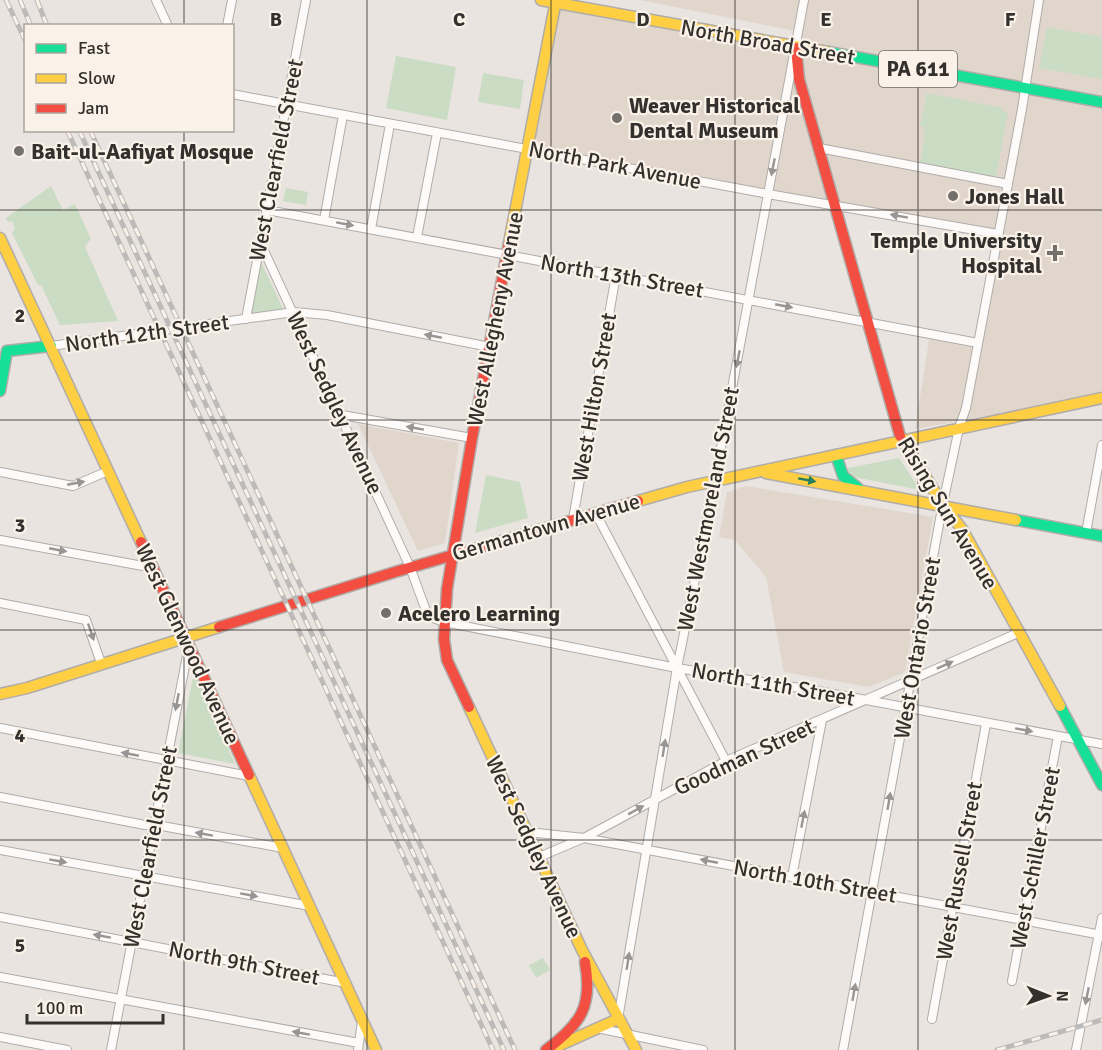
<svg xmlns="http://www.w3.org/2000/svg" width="1102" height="1050" font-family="Signika,sans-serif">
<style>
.built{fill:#e1d6cc}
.green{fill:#cadcc4}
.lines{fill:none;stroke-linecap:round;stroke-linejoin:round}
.street-casing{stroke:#b0aca9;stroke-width:10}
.fast-casing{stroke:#b0aca9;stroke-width:13}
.slow-casing{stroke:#b0aca9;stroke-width:13}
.jam-casing{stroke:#b0aca9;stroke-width:13}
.street{stroke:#fcfbfa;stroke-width:8}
.fast{stroke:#16e098;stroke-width:10}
.slow{stroke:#ffcf43;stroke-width:10}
.jam{stroke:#f24e42;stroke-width:10}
.rail-casing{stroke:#bdbbba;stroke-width:5}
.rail{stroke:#faf1e8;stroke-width:3;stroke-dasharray:9;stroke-linecap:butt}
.oneway{fill:#989694}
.oneway2{fill:#267f5d}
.grid{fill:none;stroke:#33302d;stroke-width:1.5;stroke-opacity:0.55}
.poi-dot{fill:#736f6b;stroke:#faf1e8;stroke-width:2}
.labels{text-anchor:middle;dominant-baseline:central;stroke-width:4.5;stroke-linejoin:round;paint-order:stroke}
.shield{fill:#faf1e8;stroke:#6f6a65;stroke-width:1.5}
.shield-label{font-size:21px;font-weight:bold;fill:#33302d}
.street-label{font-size:22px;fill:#33302d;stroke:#faf1e8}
.poi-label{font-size:22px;font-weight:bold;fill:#33302d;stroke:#faf1e8;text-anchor:start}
.grid-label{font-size:20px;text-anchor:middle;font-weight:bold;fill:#33302d;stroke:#faf1e8;stroke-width:4.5;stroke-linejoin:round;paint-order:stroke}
</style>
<rect width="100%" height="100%" fill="#e9e4df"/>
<!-- built -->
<path class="built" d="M640,0H800L795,31Z
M804,0H1102V395L915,429L930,334L978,342L998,235L527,149L556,3L795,47Z
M358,424L459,443L445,543L418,551Z
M746,486L933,517L905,672L869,687L784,672L766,577L735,540L719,537L727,492Z"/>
<!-- green -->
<path class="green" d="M1047,27L1102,37V79L1039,68Z
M396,56L456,67L447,120L386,108Z
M483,73L524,80L520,109L478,102Z
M927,93L1002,108V111L1008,112L996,177L920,163L925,134L923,133L924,127L920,126Z
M51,186L63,210L75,204L91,239L85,247L118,321L60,325L41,285H38L12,233L15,229L12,221L8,222L6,218Z
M286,188L308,192L306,205L283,201Z
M261,262L284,311L250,317Z
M899,458L920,490L854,477L848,472V468Z
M486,475L520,482L528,518L475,533Z
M194,672L235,764L178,753Z
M543,958L550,970L536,978L529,965Z"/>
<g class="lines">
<!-- street casing -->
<g class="street-casing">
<path id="street" d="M156,0L168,26
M227,26L232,0
M232,94L768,194L998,234
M819,148L1008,184
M267,210L978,343
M324,220L343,115
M371,229L390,124
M417,237L437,133
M260,242L410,567L428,616L444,622L677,668L818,691L1102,744
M246,319L306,0
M51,346L294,312L327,315L490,347
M342,415L472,438
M0,472L73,486L108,471
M595,512L726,761
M573,519L616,275
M1086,533L1102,445
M0,540L154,568
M0,603L86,620L101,663
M0,728L249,776
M0,797L145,825L162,826L283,848
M528,832L584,838L1102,935
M0,850L310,906
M539,857L584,838L726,761L1018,633
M792,877L822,720
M0,917L346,983
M0,977L359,1043
M1012,981L1058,736
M618,1019L677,668L715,480L804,0
M932,1019L986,724
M597,1028L703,1050
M0,1037L67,1050
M111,1050L189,645
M358,1050L362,1021
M843,1050L942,508L959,428L966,408L1022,109L1039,0
M1076,1050L1102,918"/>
</g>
<!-- fast casing -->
<g class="fast-casing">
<path id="fast" d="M828,52L1102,102
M0,391L7,351L51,346
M836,455L843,476L858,488
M1016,520L1102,536
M1060,706L1102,785"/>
</g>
<!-- slow casing -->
<g class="slow-casing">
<path id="slow" d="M541,0L828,52
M0,238L141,542
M509,243L556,0
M900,436L943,505L962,529L1060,706
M766,473L1016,520
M638,501L687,487L1102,398
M0,694L27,688L219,627
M469,707L582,950L636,1050
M249,775L376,1050
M558,1046L618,1019"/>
</g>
<!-- jam casing -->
<g class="jam-casing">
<path id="jam" d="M796,48L799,79L900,436
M141,542L249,775
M219,627L395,572L638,501
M469,707L447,660L444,639L447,589L472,438L509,243
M546,1050C581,1024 593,1006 585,962"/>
</g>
<!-- street -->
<use href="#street" class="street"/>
<!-- fast -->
<use href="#fast" class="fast"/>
<!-- slow -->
<use href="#slow" class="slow"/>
<!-- jam -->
<use href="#jam" class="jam"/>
<!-- rail casing -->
<g class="rail-casing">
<path id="rail" d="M6,0L26,42
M20,0L31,26
M37,0L47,26
M67,130L493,1050
M79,130L504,1050
M90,130L515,1050
M997,1050L1102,1020"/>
</g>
<!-- rail -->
<use href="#rail" class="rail"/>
</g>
<!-- one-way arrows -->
<defs><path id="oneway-solid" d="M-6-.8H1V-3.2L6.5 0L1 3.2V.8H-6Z" transform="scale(1.5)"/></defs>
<g class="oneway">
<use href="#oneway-solid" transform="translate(773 167) rotate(101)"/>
<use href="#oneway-solid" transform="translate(899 216) rotate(-170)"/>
<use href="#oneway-solid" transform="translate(345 224) rotate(10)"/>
<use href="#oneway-solid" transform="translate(784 306) rotate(11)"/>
<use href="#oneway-solid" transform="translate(433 336) rotate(-169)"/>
<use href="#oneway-solid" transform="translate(738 359) rotate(101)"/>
<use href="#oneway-solid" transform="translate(415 428) rotate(-170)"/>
<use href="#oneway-solid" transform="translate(76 483) rotate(-11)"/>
<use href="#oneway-solid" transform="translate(58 550) rotate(11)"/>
<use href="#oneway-solid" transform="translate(91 632) rotate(71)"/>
<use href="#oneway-solid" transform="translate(945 665) rotate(-24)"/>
<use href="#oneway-solid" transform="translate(177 702) rotate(101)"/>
<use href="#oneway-solid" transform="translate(1024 730) rotate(10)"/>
<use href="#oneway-solid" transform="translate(664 748) rotate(-81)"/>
<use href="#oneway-solid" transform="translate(130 754) rotate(-169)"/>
<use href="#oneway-solid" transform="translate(889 801) rotate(-80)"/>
<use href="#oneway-solid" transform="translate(636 810) rotate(-29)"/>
<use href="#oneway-solid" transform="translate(803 819) rotate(-79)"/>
<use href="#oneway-solid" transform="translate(204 834) rotate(-170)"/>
<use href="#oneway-solid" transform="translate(58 861) rotate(10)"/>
<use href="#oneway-solid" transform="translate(709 861) rotate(-169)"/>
<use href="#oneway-solid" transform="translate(249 895) rotate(10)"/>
<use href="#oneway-solid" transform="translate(102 936) rotate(-170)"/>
<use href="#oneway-solid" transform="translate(628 961) rotate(-81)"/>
<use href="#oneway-solid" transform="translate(854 992) rotate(-80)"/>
<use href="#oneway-solid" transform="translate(1087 996) rotate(101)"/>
<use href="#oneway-solid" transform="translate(301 1033) rotate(-170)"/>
</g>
<use class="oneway2" href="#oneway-solid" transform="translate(807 480) rotate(10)"/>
<!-- grid -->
<path class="grid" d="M184,0V26M367,0V1050M551,0V1050M735,0V1050M918,0V1050M184,130V1050M0,210H1102M0,420H1102M0,630H1102M0,840H1102"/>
<!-- markers -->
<g class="poi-dot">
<circle cx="617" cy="118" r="6"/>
<circle cx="19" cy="151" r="6"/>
<circle cx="953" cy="196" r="6"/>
<path d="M1052 244h6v6h6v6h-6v6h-6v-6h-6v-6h6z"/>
<circle cx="386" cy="613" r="6"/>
</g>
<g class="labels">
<!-- shield labels -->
<rect class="shield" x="879" y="51" width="78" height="36" rx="4.5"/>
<g class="shield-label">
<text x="918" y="69">PA 611</text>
</g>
<!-- street labels -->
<g class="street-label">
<text transform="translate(768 42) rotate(10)">North Broad Street</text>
<text transform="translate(276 160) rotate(-79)">West Clearfield Street</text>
<text transform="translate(615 165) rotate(11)">North Park Avenue</text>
<text transform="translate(622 276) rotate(10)">North 13th Street</text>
<text transform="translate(495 319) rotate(-79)">West Allegheny Avenue</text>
<text transform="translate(147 333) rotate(-8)">North 12th Street</text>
<text transform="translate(594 397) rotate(-80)">West Hilton Street</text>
<text transform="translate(335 403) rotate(65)">West Sedgley Avenue</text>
<text transform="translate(708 509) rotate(-79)">West Westmoreland Street</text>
<text transform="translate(948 513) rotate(59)">Rising Sun Avenue</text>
<text transform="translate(546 527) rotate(-16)">Germantown Avenue</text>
<text transform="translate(188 644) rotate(65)">West Glenwood Avenue</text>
<text transform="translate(917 648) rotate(-80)">West Ontario Street</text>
<text transform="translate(773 684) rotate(10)">North 11th Street</text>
<text transform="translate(744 757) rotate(-25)">Goodman Street</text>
<text transform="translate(150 847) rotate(-79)">West Clearfield Street</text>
<text transform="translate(534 847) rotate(65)">West Sedgley Avenue</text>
<text transform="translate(1035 858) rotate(-79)">West Schiller Street</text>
<text transform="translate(959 871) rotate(-80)">West Russell Street</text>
<text transform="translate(815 881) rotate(10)">North 10th Street</text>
<text transform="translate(244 963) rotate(11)">North 9th Street</text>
</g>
<!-- poi labels -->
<g class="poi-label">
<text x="629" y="105">Weaver Historical<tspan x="629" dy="25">Dental Museum</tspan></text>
<text x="31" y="151">Bait-ul-Aafiyat Mosque</text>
<text x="965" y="196">Jones Hall</text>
<text x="1042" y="240" text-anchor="end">Temple University<tspan x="1042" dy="25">Hospital</tspan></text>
<text x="398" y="613">Acelero Learning</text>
</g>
</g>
<g class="grid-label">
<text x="276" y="26">B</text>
<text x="459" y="26">C</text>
<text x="643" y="26">D</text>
<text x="826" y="26">E</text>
<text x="1010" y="26">F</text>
<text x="20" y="322">2</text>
<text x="20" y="532">3</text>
<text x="20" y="742">4</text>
<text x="20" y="952">5</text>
</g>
<!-- legend -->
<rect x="24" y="24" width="210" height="108" fill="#faf1e8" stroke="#aaa49d" stroke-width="1.5"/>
<rect x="36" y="44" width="30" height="9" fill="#16e098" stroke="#aaa49d" stroke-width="1.5"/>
<text x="78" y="54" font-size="18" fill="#33302d">Fast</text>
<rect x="36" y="74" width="30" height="9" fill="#ffcf43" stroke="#aaa49d" stroke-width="1.5"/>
<text x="78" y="84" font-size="18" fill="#33302d">Slow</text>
<rect x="36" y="104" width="30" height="9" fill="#f24e42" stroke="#aaa49d" stroke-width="1.5"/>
<text x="78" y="114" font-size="18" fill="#33302d">Jam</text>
<!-- north arrow -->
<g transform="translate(1048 996) rotate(91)" stroke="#faf1e8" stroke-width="4.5" paint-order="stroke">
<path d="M0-4.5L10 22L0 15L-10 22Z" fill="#33302d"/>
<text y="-9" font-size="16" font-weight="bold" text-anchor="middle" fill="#33302d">N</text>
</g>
<!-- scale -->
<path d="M27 1014v9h136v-9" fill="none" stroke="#33302d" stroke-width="3"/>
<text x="36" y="1014" font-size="18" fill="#33302d" stroke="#faf1e8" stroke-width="4.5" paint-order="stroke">100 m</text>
</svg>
